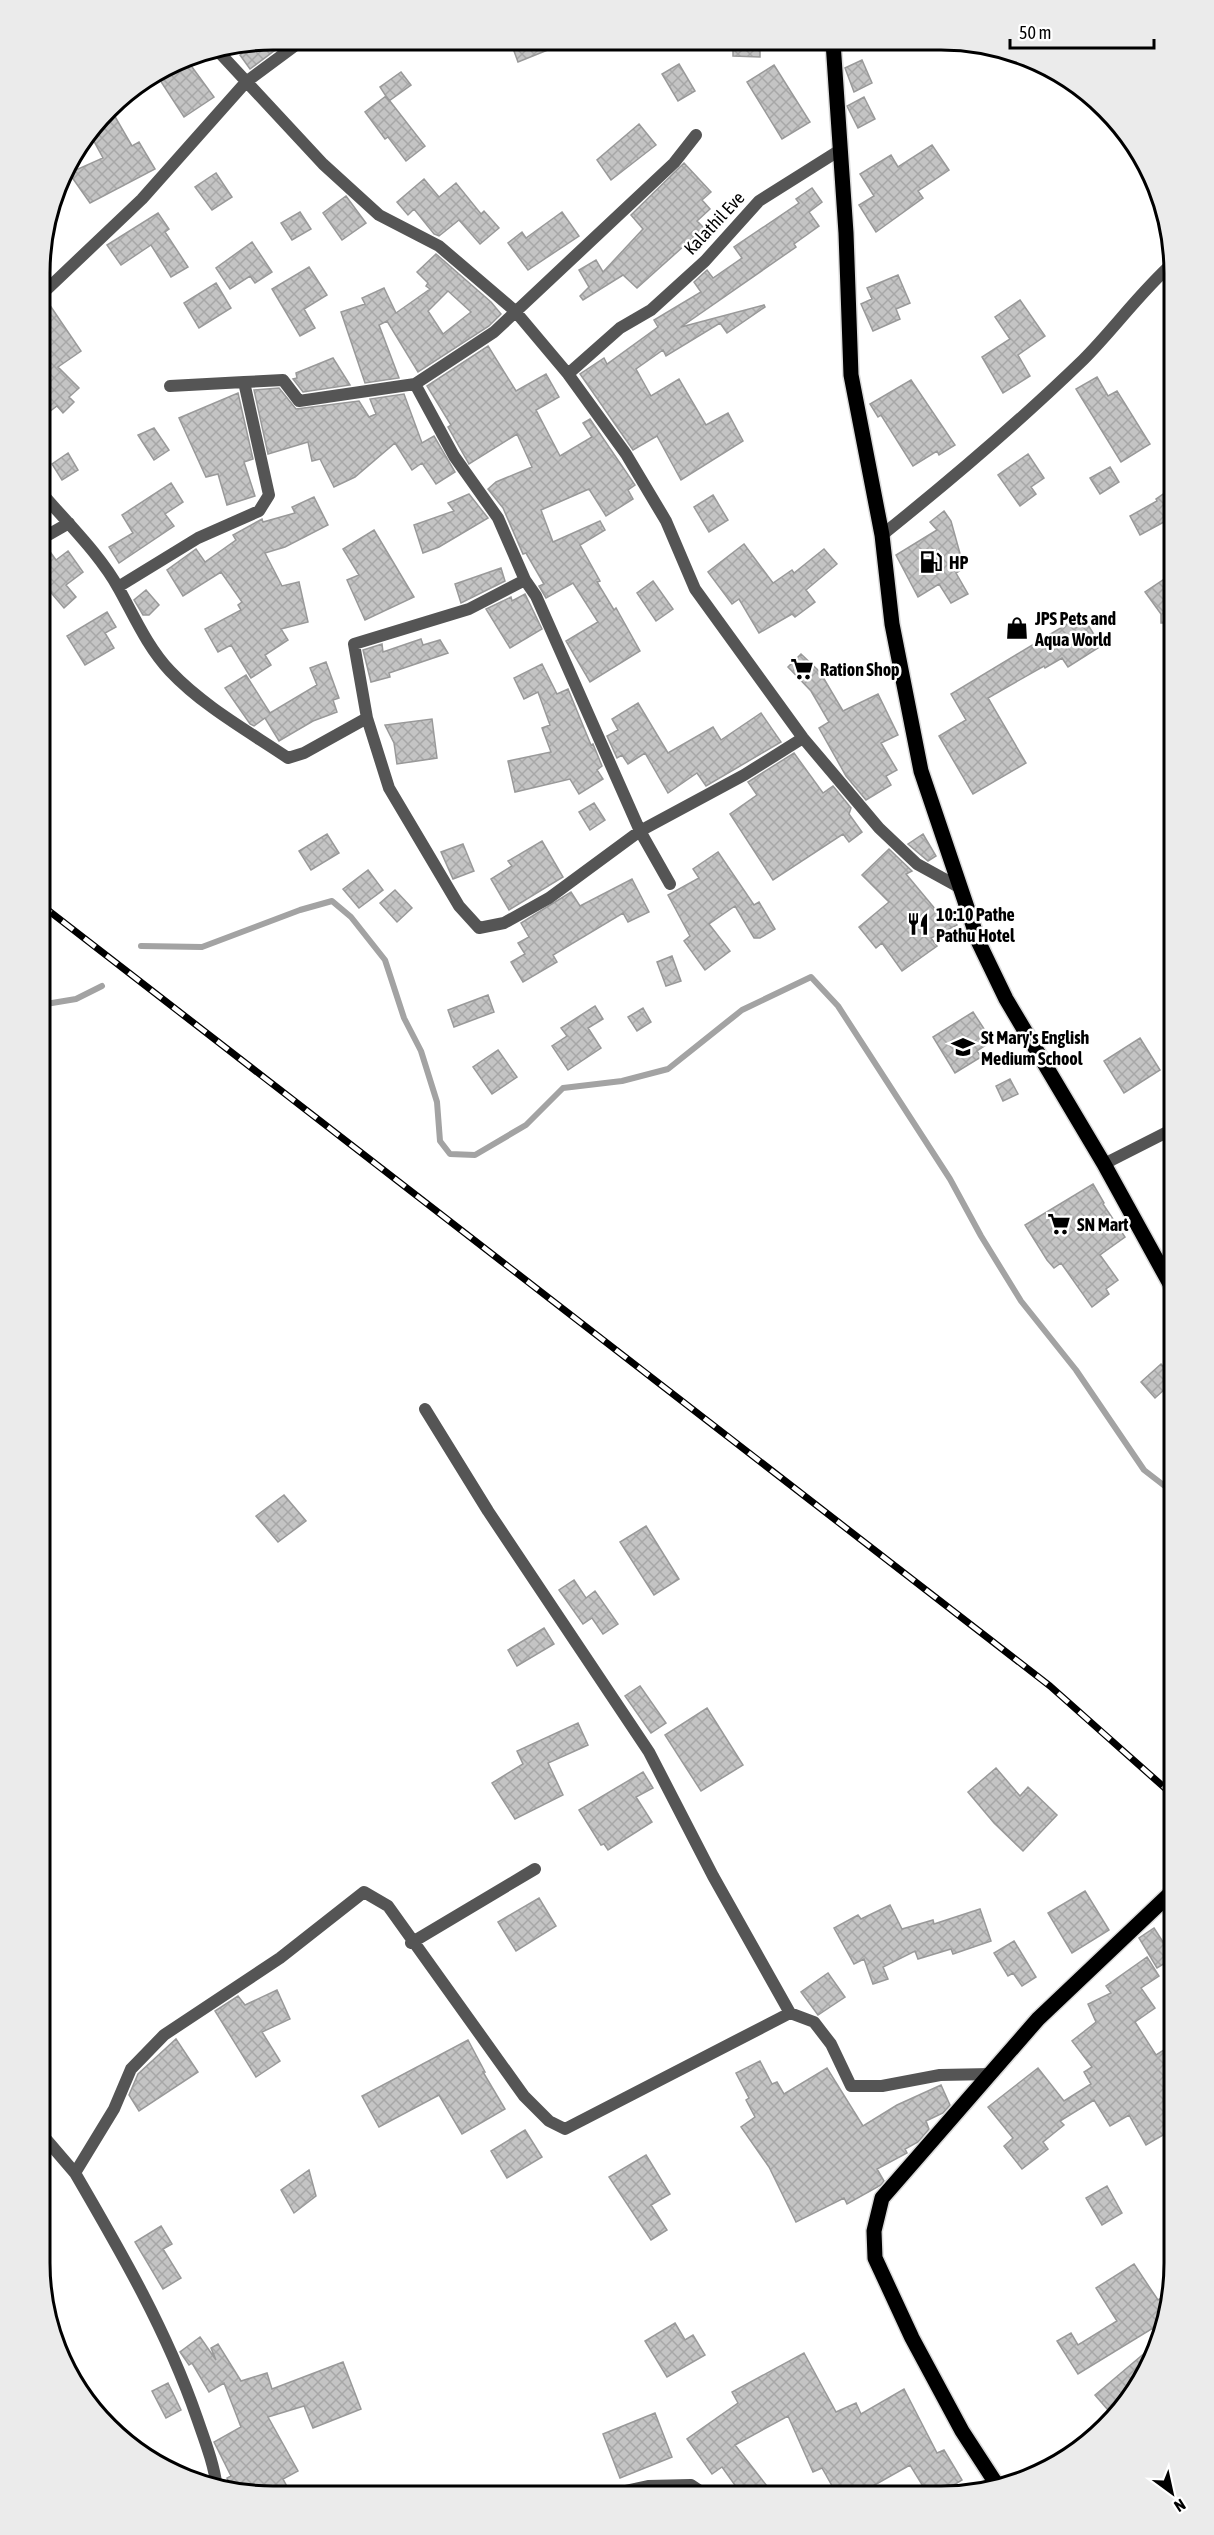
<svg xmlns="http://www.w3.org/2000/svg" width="1214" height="2535" font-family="'Asap Condensed',sans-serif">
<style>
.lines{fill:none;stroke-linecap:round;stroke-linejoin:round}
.stream{stroke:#a3a3a3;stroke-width:6}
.building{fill:url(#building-cross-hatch);stroke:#999;stroke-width:1.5;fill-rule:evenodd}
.primary-casing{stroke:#dbdbdb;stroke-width:18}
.minor{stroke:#555;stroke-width:12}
.tertiary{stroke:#555;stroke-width:12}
.primary{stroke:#000;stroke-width:15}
.rail-casing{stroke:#000;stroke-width:7}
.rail{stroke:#fff;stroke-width:4.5;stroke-dasharray:14;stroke-linecap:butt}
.labels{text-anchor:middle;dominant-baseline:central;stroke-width:5;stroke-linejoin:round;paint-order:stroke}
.street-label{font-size:18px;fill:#000;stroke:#fff}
.poi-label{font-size:18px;font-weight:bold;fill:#000;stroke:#fff;text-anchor:start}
.rim{fill:none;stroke:#000;stroke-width:3}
</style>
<defs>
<pattern id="building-cross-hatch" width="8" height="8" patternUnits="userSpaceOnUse" patternTransform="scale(1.5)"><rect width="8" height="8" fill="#c4c4c4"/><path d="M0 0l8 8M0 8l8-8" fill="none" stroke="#a7a7a7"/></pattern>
</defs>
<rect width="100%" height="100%" fill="#fff"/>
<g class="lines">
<!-- stream -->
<path class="stream" d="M141,946L202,947L300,910L332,901L351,917L385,960L404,1018L421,1051L437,1102L440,1141L450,1154L475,1155L526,1125L563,1088L622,1081L668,1069L742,1010L811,977L838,1006L950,1179L981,1236L1021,1301L1076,1370L1144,1470L1175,1494
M40,1005L76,999L102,986"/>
</g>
<!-- building -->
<path class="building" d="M273,39H290L250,69L240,55L247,49L244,45Z
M510,40L570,41L518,62Z
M733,42H760V57L733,56Z
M184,56L214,97L184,117L156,74Z
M862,60L872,83L854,92L845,68Z
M679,64L695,91L678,101L662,74Z
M774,65L810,122L782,139L747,82Z
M401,72L411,85L389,101L380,87Z
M386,96L425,146L406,161L388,137L385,139L365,112Z
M864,97L875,119L858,128L847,106Z
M110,108L132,146L139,142L155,169L90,203L69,173L103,158L90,134Z
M639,124L656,145L611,180L597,160Z
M932,145L949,170L918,191L923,198L876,232L859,205L874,196L860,174L891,155L898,167Z
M684,163L711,192L702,200L710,209L697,221L704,228L637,288L623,275L583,300L580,296L589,287L579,270L596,260L603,272L643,229L631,215Z
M216,173L232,197L212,210L195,187Z
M424,179L439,197L456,183L481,214L484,211L499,228L480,244L459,220L439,236L434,234L414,209L408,215L397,202Z
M812,188L822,202L809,212L819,226L794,244L796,247L681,327L764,305L765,307L727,333L720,323L666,356L663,350L636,369L651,396L679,379L706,425L728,413L743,441L681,480L657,436L633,450L580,374L604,358L607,364L658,327L654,320L701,292L694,282L707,270L713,278L742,258L734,247L799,203L796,199Z
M346,196L366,223L342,240L323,213Z
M300,212L311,229L292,240L281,223Z
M562,212L579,236L528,270L508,243L522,232L526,238Z
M158,213L169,229L165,232L188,267L171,277L151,245L121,265L107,245Z
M252,242L272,272L255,283L250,276L230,289L216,268Z
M436,254L491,302L501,314L489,326L418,372L387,321L379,325L399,378L365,383L341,312L365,304L362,298L384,288L396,313L430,289L426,286L428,283L417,272ZM448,291L471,312L443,334L428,311Z
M309,267L327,295L304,309L315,328L300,336L272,289Z
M898,275L910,303L896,309L900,319L873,331L861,304L872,299L867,288Z
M216,283L231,308L199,328L184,303Z
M1020,300L1045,336L1018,355L1030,376L1003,393L982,357L1010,339L995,317Z
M47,301L81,351L58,367L79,388L69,397L74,402L63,413L57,406L41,418V303Z
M488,346L516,391L546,374L559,397L536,410L560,456L592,437L583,423L590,419L635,485L628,490L633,499L606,516L589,489L541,510L553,542L600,521L605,530L580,545L600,581L597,582L614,610L616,608L640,651L590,682L566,641L598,622L573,583L546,598L539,586L544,584L526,553L523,554L503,508L488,489L496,482L532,467L517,434L469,464L448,427L451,425L427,386Z
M333,358L350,385L303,392L293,379L297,378L296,373Z
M1097,377L1108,396L1117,391L1150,444L1121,462L1076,389Z
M911,380L955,445L939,455L937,451L913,466L881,415L878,417L870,404Z
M279,388L296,409L359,401L369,417L376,414L370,399L404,394L422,443L434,436L455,472L436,484L422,463L412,470L395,443L355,477L334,487L320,459L312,461L308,442L268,454L254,390Z
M238,393L253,459L244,462L255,496L227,505L218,474L206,477L179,418Z
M154,428L169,450L154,460L138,435Z
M68,453L78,470L62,480L52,464Z
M1028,454L1044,478L1031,487L1036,494L1020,506L998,475Z
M1110,467L1119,482L1100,494L1090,478Z
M171,483L183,502L165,514L174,526L119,563L109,547L133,533L122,515Z
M1175,486V516L1140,535L1130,516L1157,501L1156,499Z
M469,494L488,518L439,547L423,553L414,525L454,511L448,503Z
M713,495L728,520L709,532L694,507Z
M314,497L328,525L285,547L265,553L282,586L299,582L308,622L281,629L288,640L265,655L271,665L251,678L231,645L218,652L205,629L241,610L238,605L242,602L221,572L183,596L167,570L196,549L205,562L236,540L233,535L262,519L263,522L295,513L292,507Z
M944,511L951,521L964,568L956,573L968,594L951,603L939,584L918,597L896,555L937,530L930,522Z
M374,530L414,597L365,620L347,580L359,575L343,549Z
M744,544L773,583L792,570L794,573L824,549L837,564L806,590L815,602L795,617L792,614L759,633L739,599L732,604L708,572Z
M68,551L83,572L66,585L76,597L64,608L41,581V559L51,553L56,560Z
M501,568L505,581L461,603L455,584Z
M1175,572V623H1161V614L1145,592Z
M653,581L673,609L656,621L637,593Z
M146,590L159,605L149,615H143L134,600Z
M525,594L542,629L510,648L486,609L511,597L512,601Z
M107,612L116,627L105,633L114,648L85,665L67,636Z
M1082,615L1101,646L1068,667L1062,658L1045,668L1044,666L988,698L1026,763L973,794L939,736L966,720L951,694Z
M421,639L423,645L440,640L448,653L389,673L390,677L371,682L363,650L382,644L383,652Z
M801,654L820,672L843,711L878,694L898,735L881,743L897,770L886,776L891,785L866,800L846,776L819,728L829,722L811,691L788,667Z
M326,662L339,698L333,700L337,712L313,721L279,741L265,718L254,726L250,724L225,688L246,675L270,713L317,685L310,668Z
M542,664L557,694L568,689L591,745L593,744L602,766L597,770L603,779L579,794L570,779L515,792L508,761L551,752L542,728L550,725L538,692L524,699L514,678Z
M638,703L668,753L713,727L721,740L761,713L781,742L706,786L697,773L668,793L645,753L628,764L622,755L617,758L607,736L618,730L612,719Z
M432,719L437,758L397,764L394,743L385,725Z
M794,753L823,793L833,786L851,808L849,814L862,832L849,842L843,834L773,880L730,814L757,795L748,782Z
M594,803L605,820L590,830L579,812Z
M327,834L339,853L311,870L299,851Z
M923,834L936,856L928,861L908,844Z
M542,841L563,877L509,910L491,879L512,866L508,861Z
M463,844L474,871L453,879L441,852Z
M889,849L912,871L906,874L941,916L950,912L957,925L931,938L937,946L902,971L882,943L876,948L859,927L889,902L862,875Z
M718,852L754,905L759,902L775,929L760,938H754L735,906L709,924L730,951L705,970L684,941L690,936L668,895L699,878L693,869Z
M368,870L383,890L359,908L343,889Z
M632,879L649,912L628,922L623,913L553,955L557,962L523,982L511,962L525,954L518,943L529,937L521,923L571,892L580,906Z
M395,890L412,908L397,922L380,903Z
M672,956L681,981L666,986L657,962Z
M488,995L494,1012L454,1027L448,1010Z
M595,1006L603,1019L588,1028L601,1048L568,1070L552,1046L567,1036L561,1028Z
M643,1008L651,1022L637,1031L628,1017Z
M973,1012L992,1041L977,1051L981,1057L955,1073L933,1037Z
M1140,1038L1160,1070L1124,1093L1104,1061Z
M498,1050L517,1077L492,1094L473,1067Z
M1010,1079L1018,1094L1003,1101L996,1086Z
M1093,1184L1104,1203L1103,1204L1125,1237L1100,1255L1118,1280L1106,1289L1109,1294L1092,1307L1061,1263L1054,1268L1047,1260L1025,1225Z
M1161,1364L1175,1380L1155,1398L1141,1382Z
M284,1495L306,1521L278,1542L256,1516Z
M646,1526L679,1579L654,1595L620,1542Z
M574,1580L586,1598L595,1591L618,1624L603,1634L592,1618L583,1624L559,1590Z
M544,1628L554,1644L517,1666L508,1650Z
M640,1686L666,1723L651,1733L625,1696Z
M707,1708L743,1765L701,1791L665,1735Z
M578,1723L588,1745L548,1763L563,1795L515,1819L492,1783L523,1764L517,1751Z
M996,1768L1020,1796L1028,1787L1057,1815L1023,1851L994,1823L968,1792Z
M643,1772L653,1788L636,1797L652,1822L608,1850L604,1844L601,1845L579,1810Z
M1085,1891L1109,1930L1072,1953L1048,1913Z
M539,1898L556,1926L516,1951L498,1922Z
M890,1905L902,1929L933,1920L934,1924L980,1909L991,1941L953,1954L951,1949L918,1959L915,1951L883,1967L888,1979L873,1984L864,1959L854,1964L834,1928L858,1915L861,1919Z
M1154,1928L1163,1942L1175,1933V1957L1157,1968L1139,1938Z
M1014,1941L1036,1977L1022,1986L1013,1973L1008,1976L994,1953Z
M1147,1957L1159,1976L1141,1988L1155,2008L1135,2022L1156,2055L1175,2043V2128L1146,2145L1129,2115L1110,2126L1094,2100L1060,2121L1064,2125L1043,2142L1048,2149L1022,2169L1004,2146L1013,2138L988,2107L1038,2068L1064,2101L1091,2084L1084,2072L1092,2067L1072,2041L1096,2022L1088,2004L1111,1993L1106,1986Z
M828,1973L845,1997L818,2015L801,1992Z
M277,1990L290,2019L262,2032L280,2061L256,2077L215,2011L238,1996L245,2005Z
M176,2039L198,2072L139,2111L129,2095L138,2074Z
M468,2040L485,2072H483L505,2109L462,2134L439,2095L379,2127L362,2096Z
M760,2061L772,2084L777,2082L784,2094L827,2068L863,2126L897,2105L941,2085L950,2105L943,2113L926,2121L929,2129L918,2142L905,2149L907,2153L877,2169L884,2181L881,2185L847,2204L844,2198L796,2222L769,2167L741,2127L755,2117L746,2100L749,2098L736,2073Z
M525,2130L542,2157L507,2178L491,2151Z
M646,2155L670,2194L651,2205L667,2230L651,2240L609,2177Z
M309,2170L316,2196L294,2213L281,2190Z
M1107,2186L1122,2213L1102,2225L1086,2198Z
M161,2226L172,2244L163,2249L181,2278L163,2289L135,2242Z
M1134,2264L1158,2300L1171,2292L1160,2338L1153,2328L1078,2374L1057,2341L1071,2333L1078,2345L1117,2321L1096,2288Z
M675,2323L685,2340L693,2335L705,2355L667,2377L645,2341Z
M200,2337L216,2360L211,2348L218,2344L241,2381L267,2373L272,2389L343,2362L361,2409L313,2428L304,2406L268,2417L298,2471L283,2479L290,2492H233L227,2478L231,2476L214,2442L241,2427L224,2383L209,2392L192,2363L189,2365L180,2352Z
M1160,2340L1157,2352L1127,2405L1114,2417L1095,2395Z
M804,2353L836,2412L856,2403L861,2414L904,2389L937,2453L944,2450L962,2480L936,2496H929L910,2465L857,2495H847L843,2487L835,2491L822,2468L813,2472L788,2416L735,2445L774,2495H742L722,2467L712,2474L687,2439L738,2403L732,2392Z
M168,2383L181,2410L166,2418L152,2391Z
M655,2413L672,2457L620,2478L603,2434Z"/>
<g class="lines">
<!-- primary casing -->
<g class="primary-casing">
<path id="primary" d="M833,42L846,233L851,375L882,535L892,624L921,771L979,943L1006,999L1104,1164L1175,1293
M999,2488L962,2431L912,2338L875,2258L874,2231L882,2198L1038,2019L1175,1889"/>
</g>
<!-- minor -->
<path class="minor" d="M217,50L323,164L379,215L439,246L515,311L568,374L626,454L666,521L695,589L803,738L879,828L917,864L957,886
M41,295L142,199L246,82L304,39
M568,374L620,328L651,310L705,261L759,201L840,150
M170,386L244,382
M41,492C67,523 99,553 119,589C134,616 148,648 170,671C203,706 248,731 288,758L304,753L367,718L389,788L459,906L479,928L504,923L549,898L640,831L744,775L803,738
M41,539L69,523
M525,580L536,596L640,831L670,884
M118,587L198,538L259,511L269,495L244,382L283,380L299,401L415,384L494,332L674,163L696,135
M367,718L354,644L469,609L525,580L498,518L454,456L415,384
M1104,1164L1175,1128
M425,1409L488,1511L649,1752L713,1876L790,2013
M411,1943L535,1869
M39,2131L75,2173
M217,2488C214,2464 205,2441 197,2418C167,2331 121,2252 75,2173L114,2109L131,2069L164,2035L280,1958L364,1892L388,1906L524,2096L549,2121L565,2129L790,2013L814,2022L831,2044L851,2086H882L940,2075L991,2074
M611,2494L648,2486L691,2485L706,2495"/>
<!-- tertiary -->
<path class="tertiary" d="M882,535C952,479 1019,422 1083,360C1115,328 1140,292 1174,262"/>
<!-- primary -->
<use href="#primary" class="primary"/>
<!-- rail casing -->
<g class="rail-casing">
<path id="rail" d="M40,904L1050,1686L1175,1797"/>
</g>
<!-- rail -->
<use href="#rail" class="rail"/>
</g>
<!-- icons -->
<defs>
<g id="fuel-bare" transform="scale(1.8)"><path d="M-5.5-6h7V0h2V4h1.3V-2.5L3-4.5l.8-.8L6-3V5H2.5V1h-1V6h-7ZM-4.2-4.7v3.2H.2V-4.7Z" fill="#000" stroke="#fff" stroke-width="2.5" paint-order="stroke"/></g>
<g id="shop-bare" transform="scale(1.8)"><path d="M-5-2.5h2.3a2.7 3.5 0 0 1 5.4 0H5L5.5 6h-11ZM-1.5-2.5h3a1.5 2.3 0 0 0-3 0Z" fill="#000" stroke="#fff" stroke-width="2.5" paint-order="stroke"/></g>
<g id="supermarket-bare" transform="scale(1.8)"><path d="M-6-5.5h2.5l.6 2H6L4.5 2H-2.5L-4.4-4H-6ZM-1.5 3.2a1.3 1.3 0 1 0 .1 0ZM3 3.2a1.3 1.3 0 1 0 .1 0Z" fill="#000" stroke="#fff" stroke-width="2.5" paint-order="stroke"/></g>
<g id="restaurant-bare" transform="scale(1.8)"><path d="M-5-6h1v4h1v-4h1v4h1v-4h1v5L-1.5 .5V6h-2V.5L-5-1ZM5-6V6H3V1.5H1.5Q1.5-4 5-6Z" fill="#000" stroke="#fff" stroke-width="2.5" paint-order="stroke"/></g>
<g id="school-bare" transform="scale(1.8)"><path d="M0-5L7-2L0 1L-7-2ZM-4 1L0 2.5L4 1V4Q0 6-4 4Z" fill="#000" stroke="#fff" stroke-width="2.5" paint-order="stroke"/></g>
</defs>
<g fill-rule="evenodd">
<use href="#fuel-bare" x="931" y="562"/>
<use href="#shop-bare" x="1017" y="628"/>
<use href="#supermarket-bare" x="802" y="669"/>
<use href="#restaurant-bare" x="918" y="924"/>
<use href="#school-bare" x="963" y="1047"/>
<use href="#supermarket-bare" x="1059" y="1224"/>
</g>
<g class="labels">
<!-- street labels -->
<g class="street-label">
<text transform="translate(714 223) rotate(-47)">Kalathil Eve</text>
</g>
<!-- poi labels -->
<g class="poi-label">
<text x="949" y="562">HP</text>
<text x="1035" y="618">JPS Pets and<tspan x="1035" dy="21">Aqua World</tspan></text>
<text x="820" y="669">Ration Shop</text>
<text x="936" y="914">10:10 Pathe<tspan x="936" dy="21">Pathu Hotel</tspan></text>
<text x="981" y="1037">St Mary's English<tspan x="981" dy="21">Medium School</tspan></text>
<text x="1077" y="1224">SN Mart</text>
</g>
</g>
<!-- crop -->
<path d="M0 0H1214V2535H0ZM273 50H941A223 223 0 0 1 1164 273V2263A223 223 0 0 1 941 2486H273A223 223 0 0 1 50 2263V273A223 223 0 0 1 273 50Z" fill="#ebebeb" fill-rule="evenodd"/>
<path class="rim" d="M273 50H941A223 223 0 0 1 1164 273V2263A223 223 0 0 1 941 2486H273A223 223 0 0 1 50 2263V273A223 223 0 0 1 273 50Z"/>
<!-- north arrow -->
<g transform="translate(1172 2493) rotate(147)" stroke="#ffffff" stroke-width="4.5" paint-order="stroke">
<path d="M0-4.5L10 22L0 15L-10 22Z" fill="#000000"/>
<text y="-9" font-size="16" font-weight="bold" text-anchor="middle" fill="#000000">N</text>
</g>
<!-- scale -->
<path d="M1010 39v9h144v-9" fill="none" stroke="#000000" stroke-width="3"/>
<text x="1019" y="39" font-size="18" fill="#000000" stroke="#ffffff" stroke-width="4.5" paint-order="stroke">50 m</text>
</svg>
